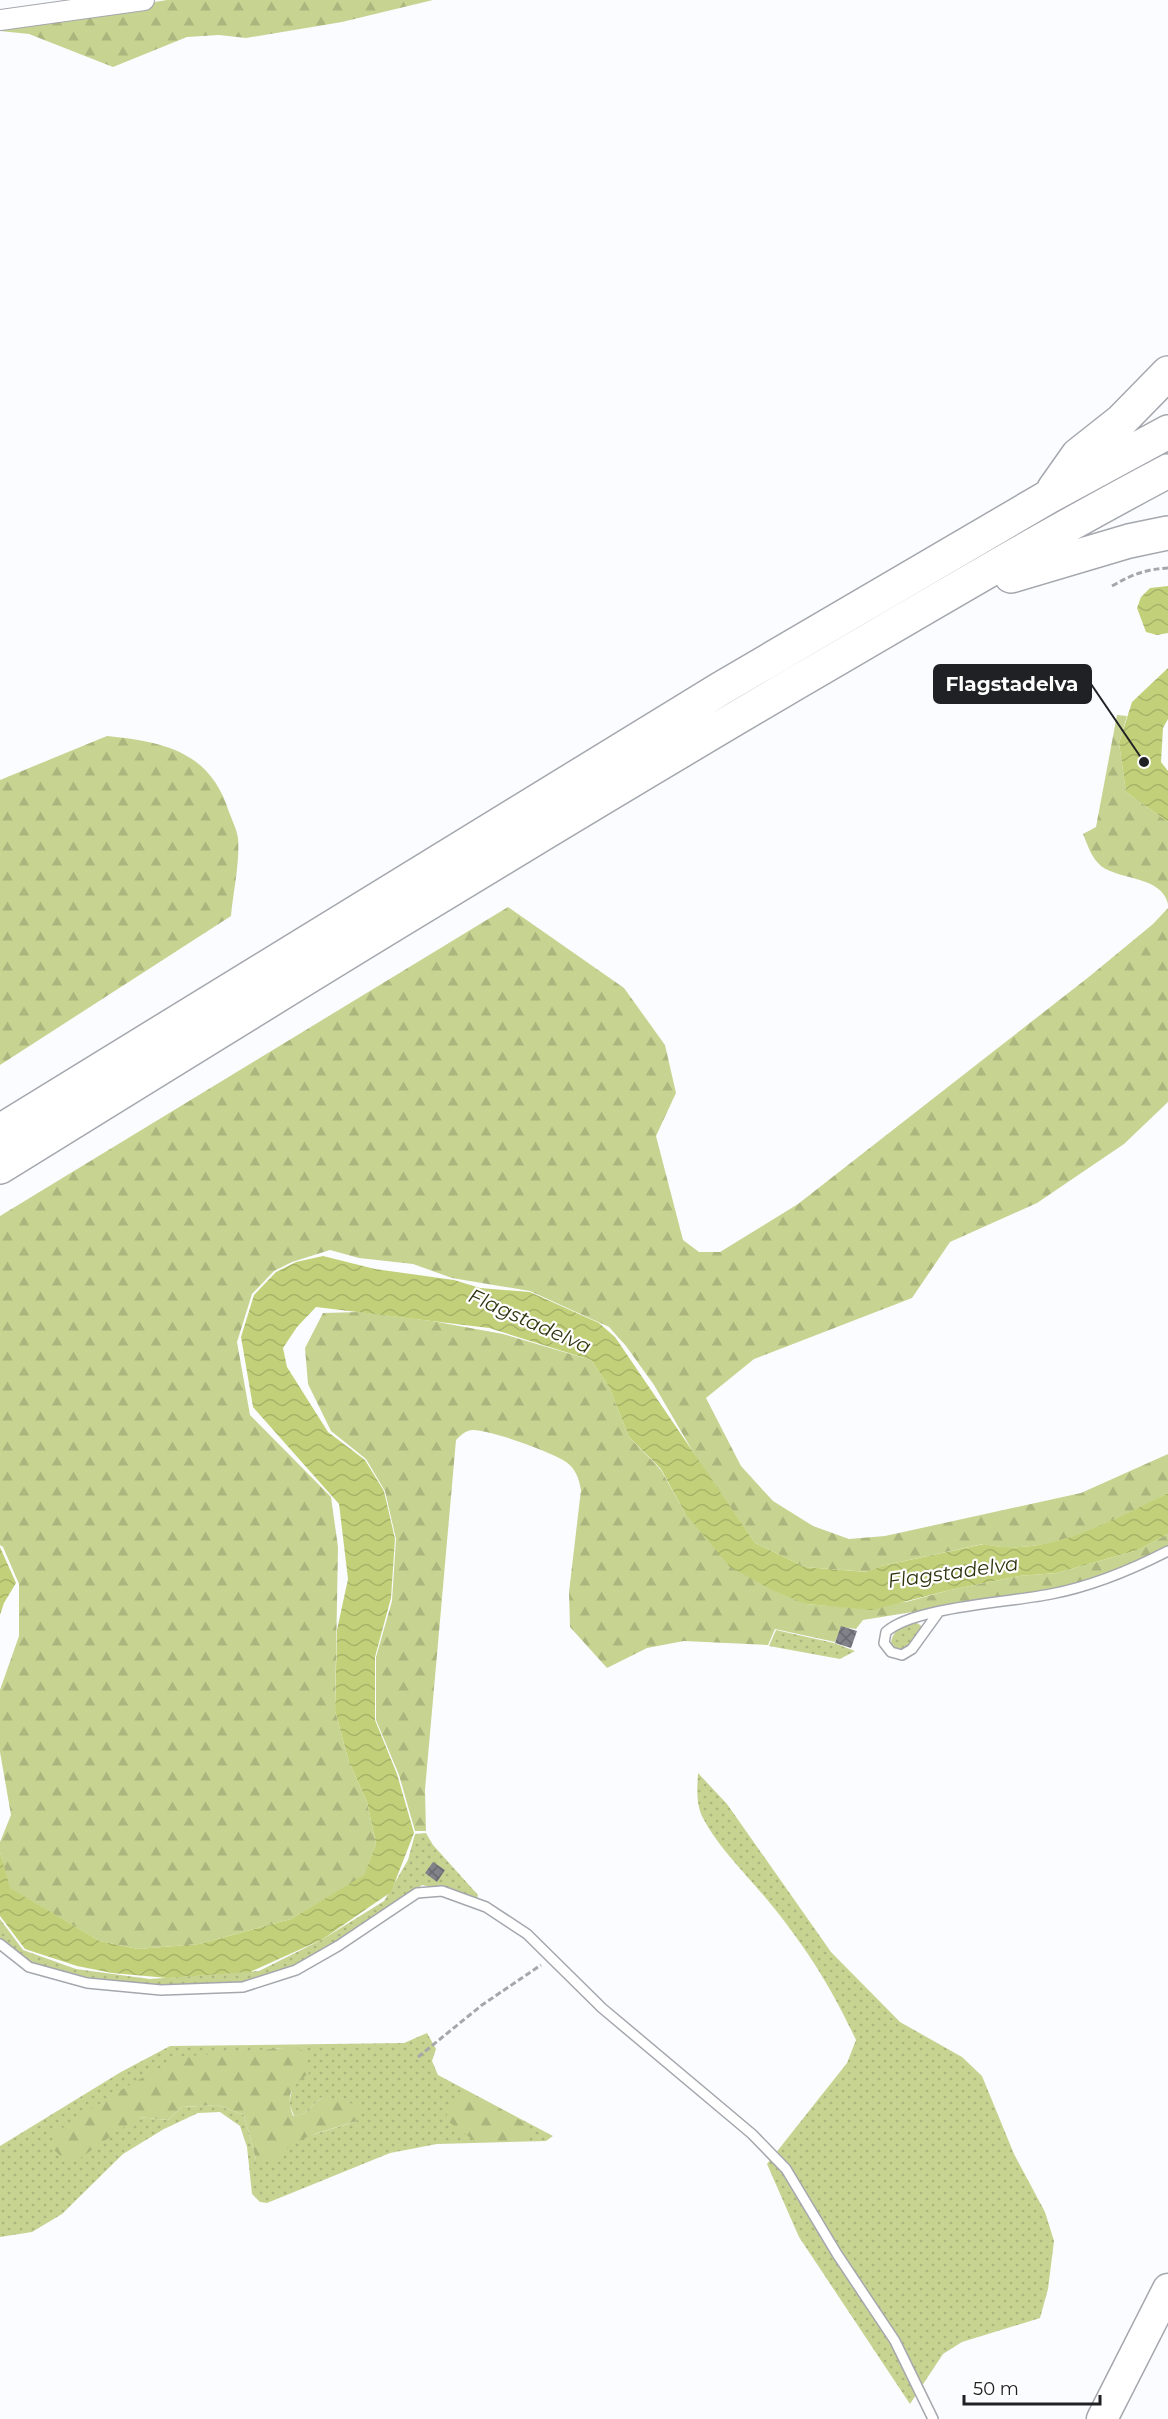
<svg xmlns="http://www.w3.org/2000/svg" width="1168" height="2419" font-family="Montserrat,sans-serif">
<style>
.grass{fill:url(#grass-dots);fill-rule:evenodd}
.forest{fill:url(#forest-firs)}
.water{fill:url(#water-waves)}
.building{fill:url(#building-cross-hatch)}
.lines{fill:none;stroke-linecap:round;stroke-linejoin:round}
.lane-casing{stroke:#a5a7ae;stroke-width:12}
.street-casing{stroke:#a5a7ae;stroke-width:22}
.primary-casing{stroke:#a5a7ae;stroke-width:33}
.highway-casing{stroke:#a5a7ae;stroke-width:36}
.path{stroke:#a6a7aa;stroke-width:3;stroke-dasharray:6 3;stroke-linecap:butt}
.lane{stroke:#fff;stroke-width:9}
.street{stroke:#fff;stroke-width:20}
.primary{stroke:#fff;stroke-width:30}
.highway{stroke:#fff;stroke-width:33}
.labels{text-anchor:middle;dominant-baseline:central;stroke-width:4.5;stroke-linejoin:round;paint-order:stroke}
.water-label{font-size:20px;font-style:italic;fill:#303510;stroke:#fff}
.leader{fill:none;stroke:#202124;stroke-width:2}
.callout-dot{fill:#202124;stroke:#fff;stroke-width:2}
.callout{fill:#202124;stroke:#202124;stroke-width:2}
.callout-label{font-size:20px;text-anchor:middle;font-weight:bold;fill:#fff}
</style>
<defs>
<pattern id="grass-dots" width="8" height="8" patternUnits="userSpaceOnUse" patternTransform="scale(1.5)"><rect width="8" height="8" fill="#c7d391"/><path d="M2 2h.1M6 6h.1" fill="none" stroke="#abb57d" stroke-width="1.8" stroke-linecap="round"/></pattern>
<pattern id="forest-firs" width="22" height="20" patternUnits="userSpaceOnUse" patternTransform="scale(1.5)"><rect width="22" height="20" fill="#c7d391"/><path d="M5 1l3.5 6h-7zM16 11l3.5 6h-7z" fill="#abb57d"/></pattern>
<pattern id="water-waves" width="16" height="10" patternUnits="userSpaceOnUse" patternTransform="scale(1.5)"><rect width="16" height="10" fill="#c2d179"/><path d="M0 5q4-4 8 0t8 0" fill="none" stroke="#a6b368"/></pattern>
<pattern id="building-cross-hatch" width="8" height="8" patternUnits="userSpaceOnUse" patternTransform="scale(1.5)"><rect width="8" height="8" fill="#808289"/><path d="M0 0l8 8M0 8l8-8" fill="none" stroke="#686a70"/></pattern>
</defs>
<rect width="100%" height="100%" fill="#fbfcff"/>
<!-- grass -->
<path class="grass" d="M917,1623L923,1627L905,1653L897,1651L891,1644C892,1629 904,1626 917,1623Z
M776,1630L834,1643L855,1651L840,1659L769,1646Z
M698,1773L727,1804L831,1952L900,2022L962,2057L982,2076L1014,2154L1045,2212L1054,2241L1048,2289L1040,2318L962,2342L943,2354L910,2404L799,2237L767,2164L847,2063L856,2040C832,1989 809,1952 774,1908C753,1881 718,1848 703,1818C696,1805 697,1788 698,1773Z
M426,1833L433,1845L478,1895L477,1899L453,1891L422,1885L361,1932L267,1982L131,1988L41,1970L0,1938V1919L23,1950L76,1969L150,1979L259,1971L323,1939L384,1901L408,1860L415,1834Z
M427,2033L436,2049L432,2061L438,2075L553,2136L546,2141L437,2144L390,2153L267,2203L260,2202L252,2194L247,2147L240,2126L220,2112L198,2113L164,2129L123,2154L62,2214L32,2232L0,2237V2146L121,2072L170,2046L404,2043ZM283,2048L293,2086L289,2103L294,2116L303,2114L322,2097L357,2121L299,2139L256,2160L244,2115L217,2105L182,2107L168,2120L138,2117L109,2099L124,2088L238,2053Z"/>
<!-- forest -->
<path class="forest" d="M167,0H433L342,22L246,38L219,35L187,37L113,67L29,34L0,31V27Z
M1117,715L1127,716L1119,743L1126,792L1168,822V904C1162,876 1119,880 1101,866C1091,857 1088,846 1083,834L1096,827Z
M107,736C164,742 210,751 229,812C232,820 237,830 238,838C240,863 233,892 231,916L0,1065V780Z
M508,907L624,988L665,1045L676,1093L656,1136L683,1240L699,1252H720L798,1204L1090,976L1153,924L1168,908V1102L1124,1144L1037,1203L950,1242L912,1298L754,1359L706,1398L741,1466L773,1501L813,1526L849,1539L885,1536L1081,1493L1168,1454V1493C1113,1520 1047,1559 983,1544L881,1566L868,1572L805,1567L755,1543L699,1462L654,1385L626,1346L609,1327L530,1291L452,1278L413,1264L359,1258L330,1250L292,1262L274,1271L252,1294L237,1342L250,1415L331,1497L338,1547L335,1711L349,1762L367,1802L376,1844L364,1876L291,1919L199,1944L138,1949L100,1941L9,1888L0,1852V1842L11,1815L0,1752V1690L19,1636V1584L3,1547L0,1545V1216Z
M360,1312L432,1321L503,1334L591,1360L609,1387L629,1437L661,1470L685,1513L806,1604L830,1606L906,1602L950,1590L1019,1576L1057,1573L1138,1550L1168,1534V1551L1142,1564L1068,1587L863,1620L856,1629L842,1627L835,1642L775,1629L768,1645L684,1641L647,1648L607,1668L570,1627L569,1592L581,1490C579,1479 576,1469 566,1462C552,1452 488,1429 472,1430C465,1431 461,1435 456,1440L425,1790L426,1831H415L399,1775L376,1720V1657L392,1601L396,1539L385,1491L366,1459L331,1431L308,1384L305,1348L323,1313Z
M295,2047L305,2052L309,2073C292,2087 285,2093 293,2116L303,2114L322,2097L359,2105L357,2121C326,2131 295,2136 273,2161L256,2160L244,2115L217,2105L182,2107L168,2120L138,2117L79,2159H64L53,2149L55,2133L124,2088L179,2057Z
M466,2091L527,2124L526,2140L476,2142L445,2119L451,2106Z"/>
<!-- water -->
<path class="water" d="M1168,586V633L1157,635L1146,632L1137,608L1141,597L1150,588Z
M1168,668V719L1163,728L1161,762L1168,771V822L1126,792L1119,743L1132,702Z
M323,1256L375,1269L454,1280L480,1288L530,1292L599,1323L615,1337L755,1543L805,1567L867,1572L881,1566L984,1544C1047,1559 1113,1519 1168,1493V1534L1138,1550L1057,1573L1019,1576L950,1590L872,1610L806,1604L772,1590L730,1567L685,1513L661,1469L629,1437L609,1387L591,1360L489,1328L316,1307L297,1327L283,1348L287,1367L328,1432L365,1460L384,1491L395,1539L391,1598L375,1657V1720L397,1774L414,1833L391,1892L323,1939L250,1972L168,1978L112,1973L77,1966L25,1949L0,1916V1852L10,1888L100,1941L138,1949L199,1944L291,1919L364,1875L376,1844L367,1802L349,1762L335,1711L337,1630L348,1579L339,1504L253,1407L241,1337L254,1295L276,1272L296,1262Z
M0,1547L16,1583L4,1603L0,1615Z"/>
<!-- building -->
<path class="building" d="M841,1626L857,1631L851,1648L835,1643Z
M433,1862L445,1870L437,1882L425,1873Z"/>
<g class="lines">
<!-- lane casing -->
<g class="lane-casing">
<path id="lane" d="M938,1613L912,1649L902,1655L891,1652L884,1643L886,1632C912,1607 1013,1602 1051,1594C1093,1586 1131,1570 1168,1551
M0,1944L29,1967L87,1983L161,1990L243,1987L296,1970L338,1946L417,1893L442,1891L486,1907L527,1934L602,2008L752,2134L786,2169L837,2254L895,2341L933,2419"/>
</g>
<!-- street casing -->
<g class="street-casing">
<path id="street" d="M0,20L144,0"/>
</g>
<!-- primary casing -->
<g class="primary-casing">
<path id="primary" d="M1102,2419L1168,2289"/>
</g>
<!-- highway casing -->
<g class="highway-casing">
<path id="highway" d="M1054,489L1078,455L1121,421L1168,373
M1011,576L1129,541L1168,533
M0,1131L720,689L1048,497L1168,432
M0,1167C263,1004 527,841 794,684C918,612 1041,538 1168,471"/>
</g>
<!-- path -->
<path class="path" d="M1112,586C1131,575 1146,569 1168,568
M418,2057L482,2005L541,1965"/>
<!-- lane -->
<use href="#lane" class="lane"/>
<!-- street -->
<use href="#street" class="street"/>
<!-- primary -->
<use href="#primary" class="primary"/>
<!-- highway -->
<use href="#highway" class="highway"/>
</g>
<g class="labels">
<!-- water labels -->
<g class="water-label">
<text transform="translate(530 1321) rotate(24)">Flagstadelva</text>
<text transform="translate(953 1572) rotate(-8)">Flagstadelva</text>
</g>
</g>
<!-- callouts -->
<path class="leader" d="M1144 762L1091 684"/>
<circle class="callout-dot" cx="1144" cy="762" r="6"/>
<rect class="callout" x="934" y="665" width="157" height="38" rx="6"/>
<g class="callout-label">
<text x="1012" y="691">Flagstadelva</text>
</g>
<!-- scale -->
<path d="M964 2395v9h136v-9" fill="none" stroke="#202124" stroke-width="3"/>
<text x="973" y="2395" font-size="18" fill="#202124" stroke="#ffffff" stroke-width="4.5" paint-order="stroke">50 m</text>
</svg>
